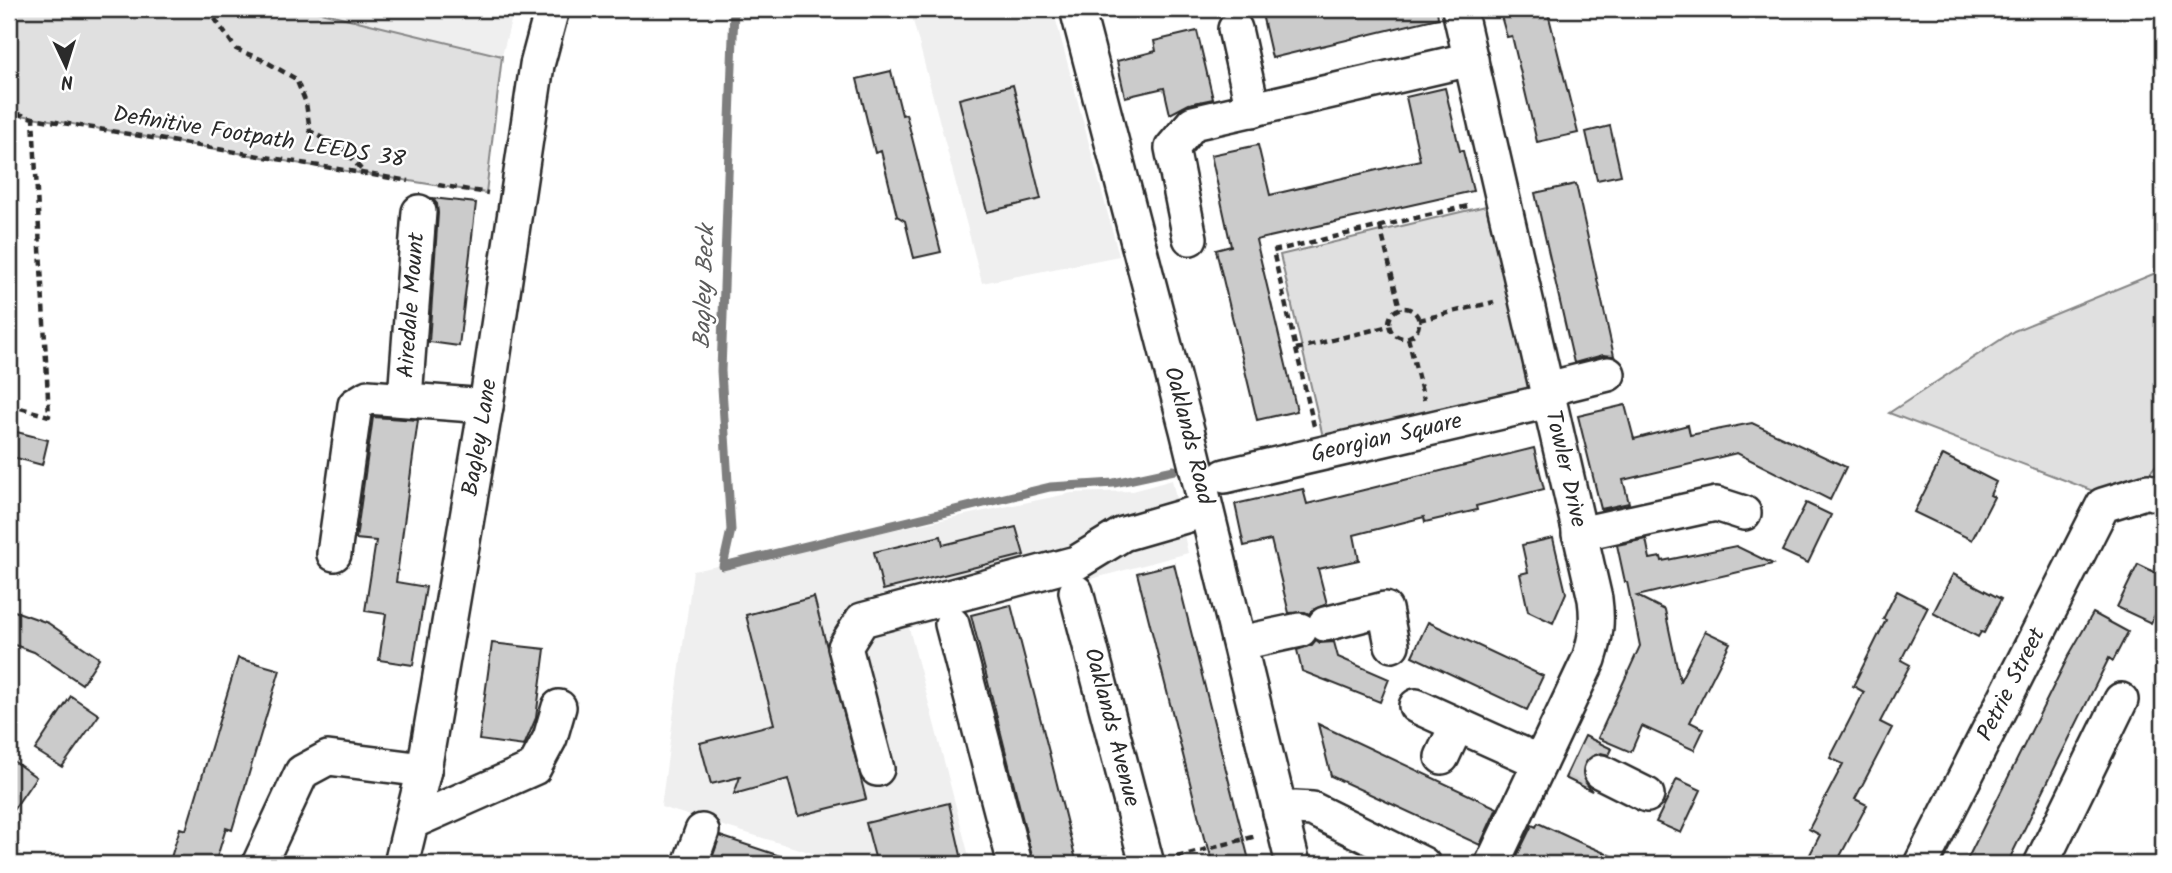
<svg xmlns="http://www.w3.org/2000/svg" width="2172" height="873" font-family="Kalam,sans-serif">
<style>
.built{fill:#efefef}
.green{fill:#e0e0e0;stroke:#868686;stroke-width:2}
.lines{fill:none;stroke-linecap:round;stroke-linejoin:round}
.stream{stroke:#7e7e7e;stroke-width:9}
.building{fill:#cbcbcb;stroke:#2b2b2b;stroke-width:2}
.minor-tunnel{stroke:#d5d5d5;stroke-width:33;stroke-dasharray:33 17;stroke-linecap:butt}
.minor-casing{stroke:#2b2b2b;stroke-width:38}
.path{stroke:#2b2b2b;stroke-width:4.5;stroke-dasharray:7 5;stroke-linecap:butt}
.minor{stroke:#fff;stroke-width:33}
.labels{text-anchor:middle;dominant-baseline:central;stroke-width:5;stroke-linejoin:round;paint-order:stroke}
.street-label{font-size:23px;fill:#2b2b2b;stroke:#fff}
.water-label{font-size:24px;font-style:italic;fill:#5c5c5c;stroke:#fff}
</style>
<rect width="100%" height="100%" fill="#fff"/>
<filter id="ink" filterUnits="userSpaceOnUse"><feTurbulence type="fractalNoise" baseFrequency=".0143" numOctaves="2"/><feDisplacementMap in="SourceGraphic" scale="14" xChannelSelector="R" yChannelSelector="G"/><feConvolveMatrix kernelMatrix="1 2 1 2 8 2 1 2 1" color-interpolation-filters="sRGB"/></filter>
<g filter="url(#ink)">
<!-- built -->
<path class="built" d="M308,9H514L502,56Z
M910,9H1053L1119,256L982,283Z
M1172,480L1188,553L909,628L971,864H848L661,807L693,571L1072,493L1133,491Z"/>
<!-- green -->
<path class="green" d="M9,9H308L502,56L486,193L302,164L9,113Z
M1486,206L1530,389L1323,437L1280,255Z
M2163,270V456L2145,479L2093,491L1889,413L2014,331Z"/>
<g class="lines">
<!-- stream -->
<path class="stream" d="M734,9L721,371L731,530L723,566L1050,487L1114,483L1174,470"/>
</g>
<!-- building -->
<path class="building" d="M1284,9H1437L1438,18L1272,58L1262,14Z
M1499,9H1547L1578,133L1537,142L1512,36L1507,37Z
M1197,31L1213,99L1189,104L1170,114L1164,88L1125,97L1117,61L1156,51L1154,41Z
M891,71L902,115L906,114L941,252L914,258L905,221L897,216L881,151L875,153L857,79Z
M1013,85L1041,199L987,212L959,99Z
M1445,88L1460,151H1463L1473,191L1256,240L1297,411L1257,420L1216,250L1231,246L1211,155L1258,145L1270,195L1420,160L1406,97Z
M1610,126L1621,175L1597,180L1586,132Z
M1576,184L1614,356L1603,355L1574,363L1535,193Z
M432,198L476,203L459,346L429,342L438,213L437,204Z
M1625,405L1634,439L1688,425L1690,435L1752,423L1846,467L1830,500L1737,453L1623,480L1629,503L1601,509L1578,416Z
M373,417L418,420L396,582L426,587L413,665L379,660L386,614L365,611L376,541L356,539Z
M9,430L48,440L42,465L9,456Z
M1534,448L1544,489L1476,506L1477,510L1425,522L1424,517L1354,535L1359,560L1318,569L1327,604L1312,610L1309,614L1305,612L1289,613L1271,540L1244,546L1235,504L1303,489L1307,504Z
M1943,455L1996,482L1990,495L1994,497L1972,540L1914,512Z
M1806,503L1831,515L1808,563L1782,551Z
M1016,527L1024,555L883,590L874,552L941,536L943,545Z
M1553,538L1566,593L1553,623L1528,611L1520,574L1528,572L1522,545Z
M1646,539L1650,559L1661,557L1662,561L1736,546L1773,564L1637,596L1665,610L1680,681L1705,631L1730,643L1690,722L1704,729L1694,750L1642,726L1631,752L1598,738L1640,646L1627,582H1625L1617,545Z
M1174,564L1211,711L1250,864H1213L1207,842H1205L1137,573Z
M2138,564L2163,576V598L2151,623L2117,607Z
M1953,574L2001,599L1984,633L1981,632L1978,637L1933,613Z
M1897,591L1928,607L1901,660L1910,665L1880,722L1892,728L1855,799L1867,805L1836,864H1805L1820,835L1809,829L1843,764L1830,758L1864,692L1853,686L1886,620L1883,619Z
M814,597L866,799L798,816L788,779L734,794L740,777L711,784L700,743L774,724L746,615Z
M1011,605L1049,752L1077,864H1034L971,615Z
M9,609L48,623L99,658L82,684L34,652L9,643Z
M2093,613L2128,632L2113,661L2109,658L2007,864H1965L2069,655Z
M1428,622L1543,676L1527,710L1412,656Z
M1316,640L1320,643L1334,642L1338,657L1389,679L1380,702L1302,671L1297,650L1312,645Z
M492,643L545,649L536,718L524,746L479,740Z
M238,658L280,670L232,830L226,828L215,864H169L180,828L186,830Z
M71,696L99,715L62,767L35,750Z
M1318,724L1497,808L1480,845L1331,776Z
M1585,736L1612,749L1609,755L1601,753L1591,756L1584,764L1582,774L1585,782L1592,791L1565,778Z
M9,758L36,777L9,816Z
M1677,779L1701,790L1681,833L1656,822Z
M949,803L963,864H887L876,861L866,823Z
M1538,823L1579,842L1630,864H1532L1516,858L1532,825L1536,827Z
M720,836L792,860L791,864H710Z"/>
<g class="lines">
<!-- minor-tunnel -->
<path class="minor-tunnel" d="M1574,760L1601,772"/>
<!-- minor casing -->
<g class="minor-casing">
<g id="minor">
<path id="s1" d="M1077,9L1187,430L1293,864"/>
<path id="s2" d="M1459,9L1595,599C1598,621 1596,638 1589,659L1492,864"/>
<path d="M1235,29L1253,110"/>
<path d="M1190,238L1172,148L1193,123L1471,59"/>
<path d="M1547,389L1608,374"/>
<path id="s3" d="M405,398L419,212"/>
<path id="s4" d="M1225,476L1549,401"/>
<path d="M1579,534L1716,504L1744,513"/>
<path d="M334,554L355,405L368,397L486,406"/>
<path id="s5" d="M1076,592L1147,864"/>
<path d="M952,624L1015,864"/>
<path d="M1325,624L1385,609L1392,645"/>
<path d="M1240,643L1300,630"/>
<path d="M1416,706L1540,762"/>
<path d="M1442,757L1457,725"/>
<path d="M877,769L845,647L862,620L1076,563L1123,534L1206,510"/>
<path d="M1601,772L1647,795"/>
<path d="M1280,812L1295,808L1312,809L1423,864"/>
<path d="M412,822L534,768L550,738L559,707"/>
<path d="M259,864L302,772L328,758L424,770"/>
<path id="s6" d="M401,864L424,770L486,406L537,65L552,9"/>
<path d="M690,864L702,831"/>
<path id="s7" d="M1921,864L2103,505L2148,491L2163,496"/>
<path d="M2041,864L2121,700"/>
</g>
</g>
<!-- path -->
<path class="path" d="M208,9L236,49L263,60L296,79L306,103L310,131L344,150L366,175
M9,81L13,85L15,113L33,118L409,181
M438,185L488,193
M1380,226L1400,309
M1389 323a15 15 0 1 1 30 0a15 15 0 1 1-30 0Z
M1419,320L1494,302
M1408,338L1424,400
M1296,349L1389,326
M9,405L49,416L33,118
M1314,426L1273,251L1472,205
M1177,857L1256,836"/>
<!-- minor -->
<use href="#minor" class="minor"/>
</g>
</g>
<g class="labels">
<!-- street labels -->
<g class="street-label">
<text transform="translate(259 138) rotate(9)">Definitive Footpath LEEDS 38</text>
<text stroke="none"><textPath href="#s3" startOffset="93">Airedale Mount</textPath></text>
<text stroke="none"><textPath href="#s1" startOffset="441">Oaklands Road</textPath></text>
<text stroke="none"><textPath href="#s6" startOffset="434">Bagley Lane</textPath></text>
<text stroke="none"><textPath href="#s4" startOffset="166">Georgian Square</textPath></text>
<text stroke="none"><textPath href="#s2" startOffset="472">Towler Drive</textPath></text>
<text stroke="none"><textPath href="#s7" startOffset="201">Petrie Street</textPath></text>
<text stroke="none"><textPath href="#s5" startOffset="140">Oaklands Avenue</textPath></text>
</g>
<!-- water labels -->
<g class="water-label">
<text transform="translate(705 287) rotate(-88)">Bagley Beck</text>
</g>
</g>
<!-- margin -->
<rect width="2172" height="873" fill="none" stroke="#fff" stroke-width="35"/>
<rect x="18" y="18" width="2137" height="838" fill="none" stroke="#2b2b2b" stroke-width="2.5" filter="url(#ink)"/>
<!-- north arrow -->
<g transform="translate(66 66) rotate(176)" stroke="#ffffff" stroke-width="5" paint-order="stroke">
<path d="M0-5L12 26L0 18L-12 26Z" fill="#2b2b2b"/>
<text y="-10" font-size="19" font-weight="bold" text-anchor="middle" fill="#2b2b2b">N</text>
</g>
</svg>
